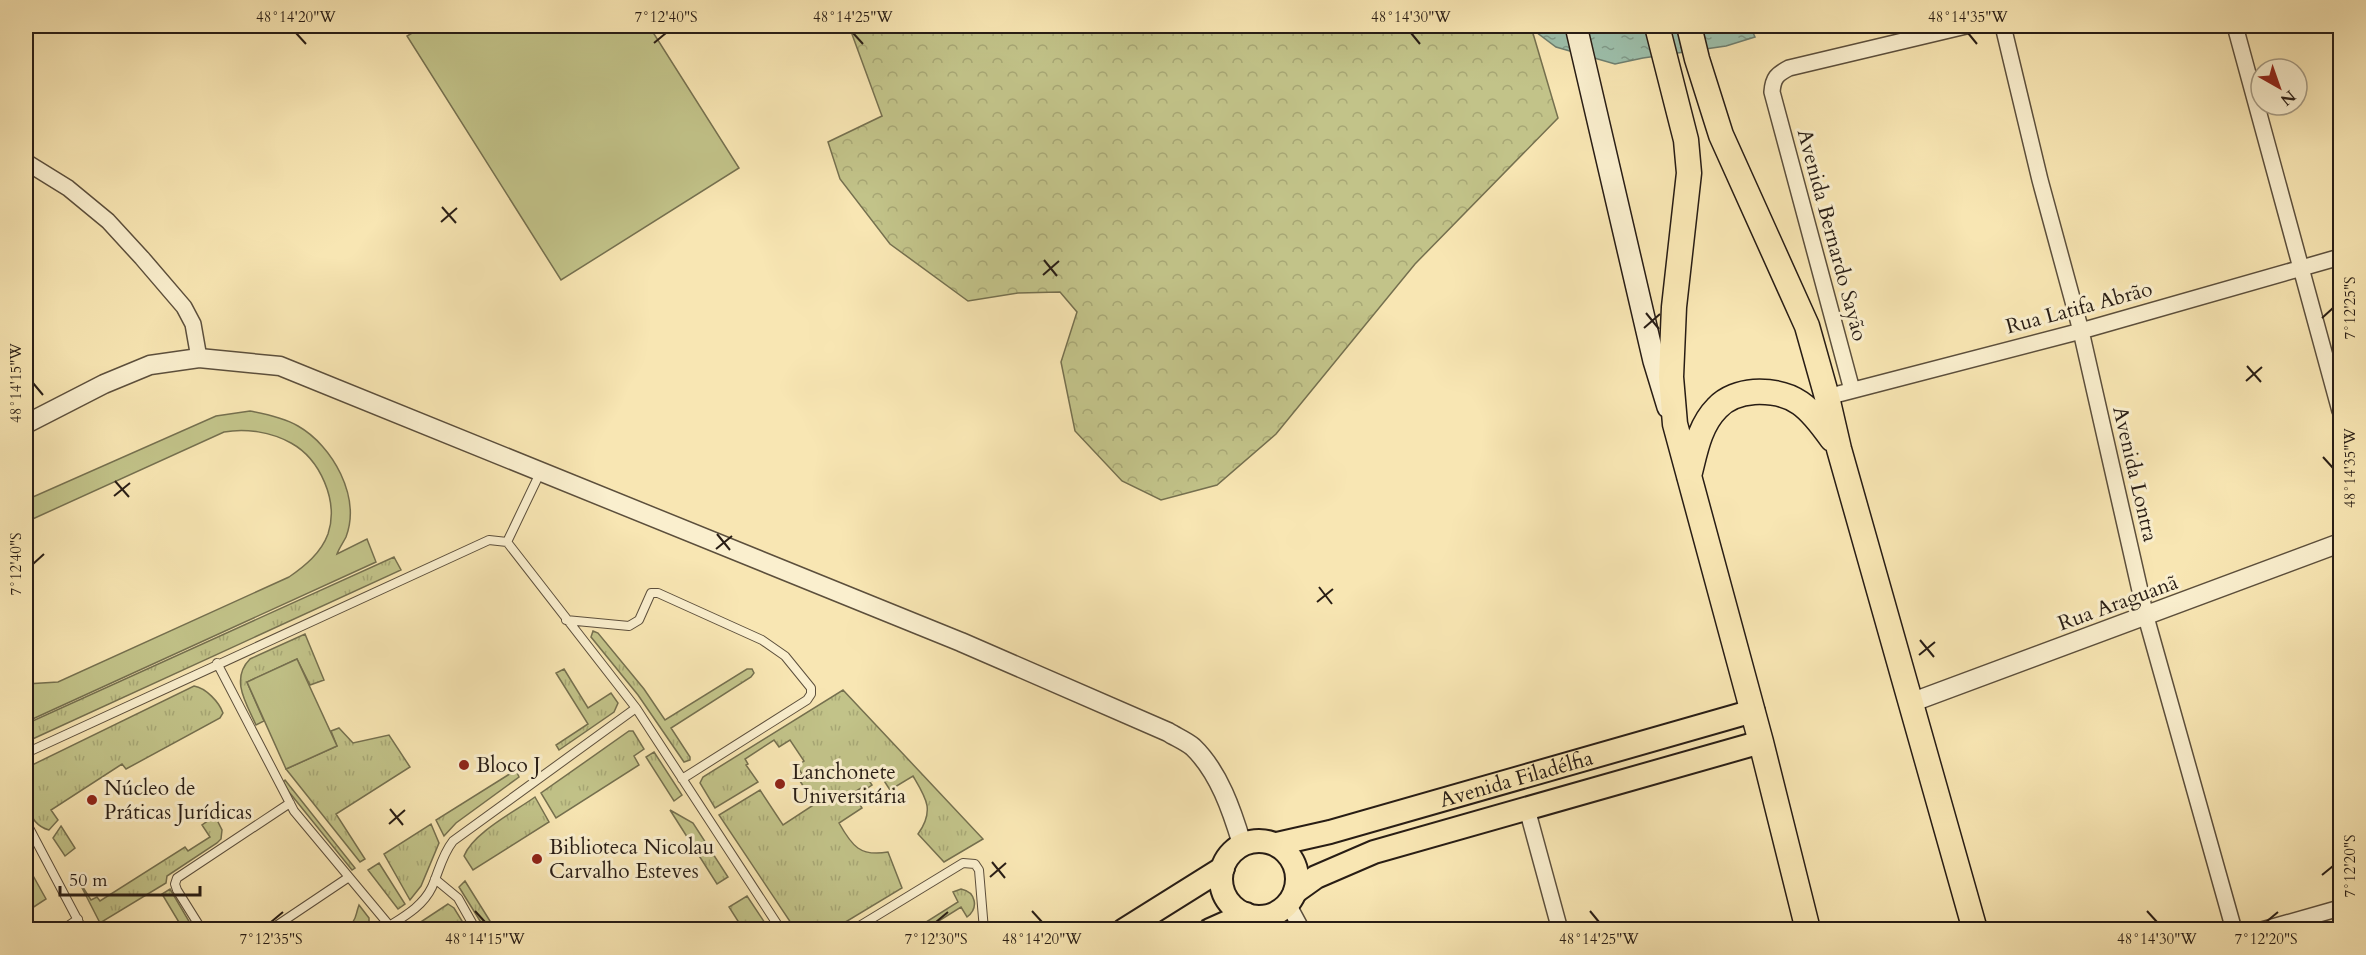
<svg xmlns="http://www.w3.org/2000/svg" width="2366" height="955" font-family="Cardo,serif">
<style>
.grass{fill:url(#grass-tufts);stroke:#75704f;stroke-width:1.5}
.forest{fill:url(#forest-crowns);stroke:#75704f;stroke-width:1.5}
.pitch{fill:#c2c389;stroke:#75704f;stroke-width:1.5}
.water{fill:url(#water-ripples);stroke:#6e7f70;stroke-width:1.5}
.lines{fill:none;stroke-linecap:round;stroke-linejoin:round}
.service-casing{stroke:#5c4f3c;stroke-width:10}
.minor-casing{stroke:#5c4f3c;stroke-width:18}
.tertiary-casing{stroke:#5c4f3c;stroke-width:21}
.secondary-casing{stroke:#281d15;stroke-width:24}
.primary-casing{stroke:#281d15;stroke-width:26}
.trunk-casing{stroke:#281d15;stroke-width:27}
.service{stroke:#faefce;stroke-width:8}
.minor{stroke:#faefce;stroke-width:15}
.tertiary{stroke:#faefce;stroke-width:18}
.secondary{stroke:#faefce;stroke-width:21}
.primary{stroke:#f8e6b3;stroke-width:22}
.trunk{stroke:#f8e6b3;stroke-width:24}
.ticks{fill:none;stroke:#281d15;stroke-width:2}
.poi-dot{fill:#8f2418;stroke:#faefce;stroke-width:2}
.labels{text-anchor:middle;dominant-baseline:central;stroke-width:6;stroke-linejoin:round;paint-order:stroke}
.street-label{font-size:21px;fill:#281d15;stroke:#faefce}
.poi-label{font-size:21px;fill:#281d15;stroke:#faefce;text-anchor:start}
.neatline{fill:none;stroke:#281d15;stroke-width:2}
.ticks-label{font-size:15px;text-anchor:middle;fill:#281d15}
</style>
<defs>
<pattern id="grass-tufts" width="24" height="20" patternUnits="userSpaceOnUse" patternTransform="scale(1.5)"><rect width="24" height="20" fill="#c2c389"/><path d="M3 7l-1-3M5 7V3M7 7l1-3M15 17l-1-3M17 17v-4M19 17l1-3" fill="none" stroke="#a7a775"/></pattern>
<pattern id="forest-crowns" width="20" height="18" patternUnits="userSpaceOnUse" patternTransform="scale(1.5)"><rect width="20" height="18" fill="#c2c389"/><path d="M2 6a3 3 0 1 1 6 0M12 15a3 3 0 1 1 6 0" fill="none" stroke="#a7a775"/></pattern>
<pattern id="water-ripples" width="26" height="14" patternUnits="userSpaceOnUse" patternTransform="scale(1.5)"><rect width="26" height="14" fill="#9dc0ac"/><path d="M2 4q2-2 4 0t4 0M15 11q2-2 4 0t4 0" fill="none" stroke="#809b8b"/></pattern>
</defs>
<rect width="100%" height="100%" fill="#f8e6b3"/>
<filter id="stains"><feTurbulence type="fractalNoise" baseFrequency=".00333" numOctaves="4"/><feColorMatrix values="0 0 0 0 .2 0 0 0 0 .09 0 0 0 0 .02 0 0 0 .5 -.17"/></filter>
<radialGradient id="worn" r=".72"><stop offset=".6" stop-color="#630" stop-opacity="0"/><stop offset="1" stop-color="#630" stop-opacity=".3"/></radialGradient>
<!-- grass -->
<path class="grass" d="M394,557L401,570L26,742V724Z
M593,631L598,633L644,689L665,720L747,669H752L754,673L751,677L671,728L690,757V760L684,762L638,695L591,637Z
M305,634L324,680L310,685L297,659L247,682L264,721L256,725C246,703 230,679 250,659Z
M564,669L588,708L611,693L618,703L614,712L559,750L556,745L588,724L556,673Z
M194,686C206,688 219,702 223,713L220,718L126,769L122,764L51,810L58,820L49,830C23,823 25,789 26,768Z
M843,690L983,839L944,862L918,834C935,810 926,798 913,776L890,790L881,776L870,782L872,785L866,789L864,786L853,793L862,808L839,823C852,846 860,857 888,852L902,888L834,929H795L719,815L760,790L783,825L815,804L798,778L802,774L797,766L804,761L790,740L779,747L774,740L745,759L748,764L746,765L758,782L715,808L700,783L703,777Z
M339,728L353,743L389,735L410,767L336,814L365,859L360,862L286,769L337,746L331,731Z
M629,731H633L644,749L634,756L639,765L556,818L541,793Z
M654,752L682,795L674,801L646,757Z
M516,770L519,777L456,823L444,836L436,820Z
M285,780L355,868L352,870L289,792L283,782Z
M535,797L549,822L473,870L464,856C473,833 514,812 535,797Z
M670,810L693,823L728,877L717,884Z
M215,816L222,830L221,839L217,843L167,876L166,883L100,923L77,878L91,900L97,897L100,901L185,847L188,851L210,837L202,825Z
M431,824L439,843L421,886L410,900L384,854Z
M61,826L75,848L65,856L53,838Z
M26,863L46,899L26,912Z
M379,863L405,904L398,909L368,870Z
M465,881L495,929H485L459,887Z
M170,889L193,928L183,929L162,894Z
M961,889C976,892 979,908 967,917L961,907L926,929H915L958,902L953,892Z
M747,896L769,929H743L729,907Z
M448,904L454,908L467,929H410Z
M359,905L369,918V927L365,929H343C358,920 354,919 359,905Z"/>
<!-- forest -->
<path class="forest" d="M849,26H1528L1532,30L1558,118L1415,264L1276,434L1217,485L1161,500L1122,481L1075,431L1061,362L1077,312L1060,292L1018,293L968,301L890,244L840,179L828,142L882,116Z"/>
<!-- pitch -->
<path class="pitch" d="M424,26H649L739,168L561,280L407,36Z
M250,411C266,414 284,418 298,426C333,446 361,497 346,537C343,543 339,548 337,554L367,539L376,562L26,722V684L58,682L289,577C305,566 321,553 328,534C339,501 320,459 291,443C271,432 246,428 224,432L26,522V500L216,416Z
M297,659L337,746L286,769L247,682Z"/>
<!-- water -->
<path class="water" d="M1528,26H1750L1755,37L1726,46L1643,58L1615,64L1556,47Z"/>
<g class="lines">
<!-- service casing -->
<g class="service-casing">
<path id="service" d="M507,542L540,473
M566,620L629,626L639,620L651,593H658L762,640L785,656L811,688V694L807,700L682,779
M217,663L294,811L389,925
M26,753L489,540L507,542L636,708L781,930
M26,822L83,930
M435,879L458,898L476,930
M33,930L44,926L54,930
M62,930L78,919
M202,930L177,890L175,884L177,878L290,803
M270,930L349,877
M383,930C401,918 422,908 432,887C439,871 442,855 453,841L636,708
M853,930L963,863L975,864L979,870L984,930"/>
</g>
<!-- minor casing -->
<g class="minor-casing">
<path id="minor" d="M2003,26L2040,180L2081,331L2146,617L2234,930
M2235,26L2340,411
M26,162L68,188L108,221L142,258L184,307L193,324L199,358
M1852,390L1772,92C1773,78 1777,74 1789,68L1966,26
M1827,397L2081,331L2340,257
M1527,809L1560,930
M1288,904L1302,930
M2262,930L2340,908"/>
</g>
<!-- tertiary casing -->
<g class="tertiary-casing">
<path id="tertiary" d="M26,424L104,384L150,365L199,358L280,366L961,642L1168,732C1176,737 1186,741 1193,747C1219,772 1232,811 1242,844
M1910,703L2340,543"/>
</g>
<!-- secondary casing -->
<g class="secondary-casing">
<path id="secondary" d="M1576,26L1654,361L1668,407"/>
</g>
<!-- primary casing -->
<g class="primary-casing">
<g id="primary">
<circle cx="1259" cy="879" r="38"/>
<path id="s1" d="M1277,844L1330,832L1753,711"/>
<path d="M1295,892L1316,877L1374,852L1761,742"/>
<path d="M1124,930L1223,868"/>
<path d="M1210,930L1246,914"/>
</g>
</g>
<!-- trunk casing -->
<g class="trunk-casing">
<path id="trunk" d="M1657,26L1686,140L1689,173L1674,307L1671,377L1675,424L1761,742L1808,930
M1689,26L1697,59L1721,135L1807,326L1827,397L1839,449L1975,930
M1689,476C1695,453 1699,426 1717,408C1726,398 1741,393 1754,392C1795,390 1810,408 1832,439"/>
</g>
<!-- service -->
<use href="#service" class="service"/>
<!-- minor -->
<use href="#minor" class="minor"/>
<!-- tertiary -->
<use href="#tertiary" class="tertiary"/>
<!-- secondary -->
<use href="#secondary" class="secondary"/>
<!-- primary -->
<use href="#primary" class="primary"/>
<!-- trunk -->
<use href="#trunk" class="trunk"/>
</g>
<!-- ticks -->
<path class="ticks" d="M296,33L306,44M853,33L863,44M1411,33L1420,44M1968,33L1977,44M654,43L666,33M442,207L456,223M441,222L457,208M1044,260L1057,276M1043,275L1059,261M1646,313L1659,329M2322,318L2333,308M1644,328L1660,314M2247,366L2261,382M2246,381L2262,367M33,383L43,395M2323,457L2333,468M115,481L129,497M114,496L130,483M717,534L730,550M716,549L732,536M33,564L44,554M1319,587L1332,604M1317,602L1333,589M1920,640L1934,657M1919,655L1935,642M390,809L403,825M389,824L405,810M992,862L1005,878M2322,875L2333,866M990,877L1006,863M475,911L485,922M1032,911L1042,922M1590,911L1599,922M2147,911L2157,922M271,922L283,912M936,922L948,912M2266,922L2278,912"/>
<!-- markers -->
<g class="poi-dot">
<circle cx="464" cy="765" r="6"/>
<circle cx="780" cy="784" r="6"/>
<circle cx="92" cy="800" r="6"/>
<circle cx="537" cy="859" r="6"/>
</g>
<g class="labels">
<!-- street labels -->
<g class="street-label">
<text transform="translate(1832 235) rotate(75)">Avenida Bernardo Sayão</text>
<text transform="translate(2079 308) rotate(-15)">Rua Latifa Abrão</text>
<text transform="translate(2135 474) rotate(77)">Avenida Lontra</text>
<text transform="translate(2118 603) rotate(-20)">Rua Araguanã</text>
<text stroke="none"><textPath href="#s1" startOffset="248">Avenida Filadélfia</textPath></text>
</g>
<!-- poi labels -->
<g class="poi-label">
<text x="476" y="765">Bloco J</text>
<text x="792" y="772">Lanchonete<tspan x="792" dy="24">Universitária</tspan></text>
<text x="104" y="788">Núcleo de<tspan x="104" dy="24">Práticas Jurídicas</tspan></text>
<text x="549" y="847">Biblioteca Nicolau<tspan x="549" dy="24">Carvalho Esteves</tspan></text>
</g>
</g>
<!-- margin -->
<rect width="2366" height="955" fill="none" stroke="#f8e6b3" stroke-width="66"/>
<!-- north arrow -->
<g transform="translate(2279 87) rotate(140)"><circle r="28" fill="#faefce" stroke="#a69b84" stroke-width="1.5"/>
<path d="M0-4.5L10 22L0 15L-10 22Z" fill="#8f2418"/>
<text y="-9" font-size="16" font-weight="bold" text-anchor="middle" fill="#281d15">N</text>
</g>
<!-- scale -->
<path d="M60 886v9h140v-9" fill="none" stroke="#281d15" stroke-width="3"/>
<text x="69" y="886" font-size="18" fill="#281d15" stroke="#faefce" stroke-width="4.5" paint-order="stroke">50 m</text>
<rect x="33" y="33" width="2300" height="889" class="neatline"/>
<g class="ticks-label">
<text x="296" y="22">48°14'20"W</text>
<text x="666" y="22">7°12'40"S</text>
<text x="853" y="22">48°14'25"W</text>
<text x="1411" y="22">48°14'30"W</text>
<text x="1968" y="22">48°14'35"W</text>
<text transform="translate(2350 308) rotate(-90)" y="5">7°12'25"S</text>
<text transform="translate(16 383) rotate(-90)" y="5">48°14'15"W</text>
<text transform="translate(2350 468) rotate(-90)" y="5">48°14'35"W</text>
<text transform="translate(16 564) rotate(-90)" y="5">7°12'40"S</text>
<text transform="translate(2350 866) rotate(-90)" y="5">7°12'20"S</text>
<text x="271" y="944">7°12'35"S</text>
<text x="485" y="944">48°14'15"W</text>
<text x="936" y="944">7°12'30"S</text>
<text x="1042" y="944">48°14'20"W</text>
<text x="1599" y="944">48°14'25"W</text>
<text x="2157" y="944">48°14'30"W</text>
<text x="2266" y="944">7°12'20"S</text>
</g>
<rect width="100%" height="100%" filter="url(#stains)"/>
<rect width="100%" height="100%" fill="url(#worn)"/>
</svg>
